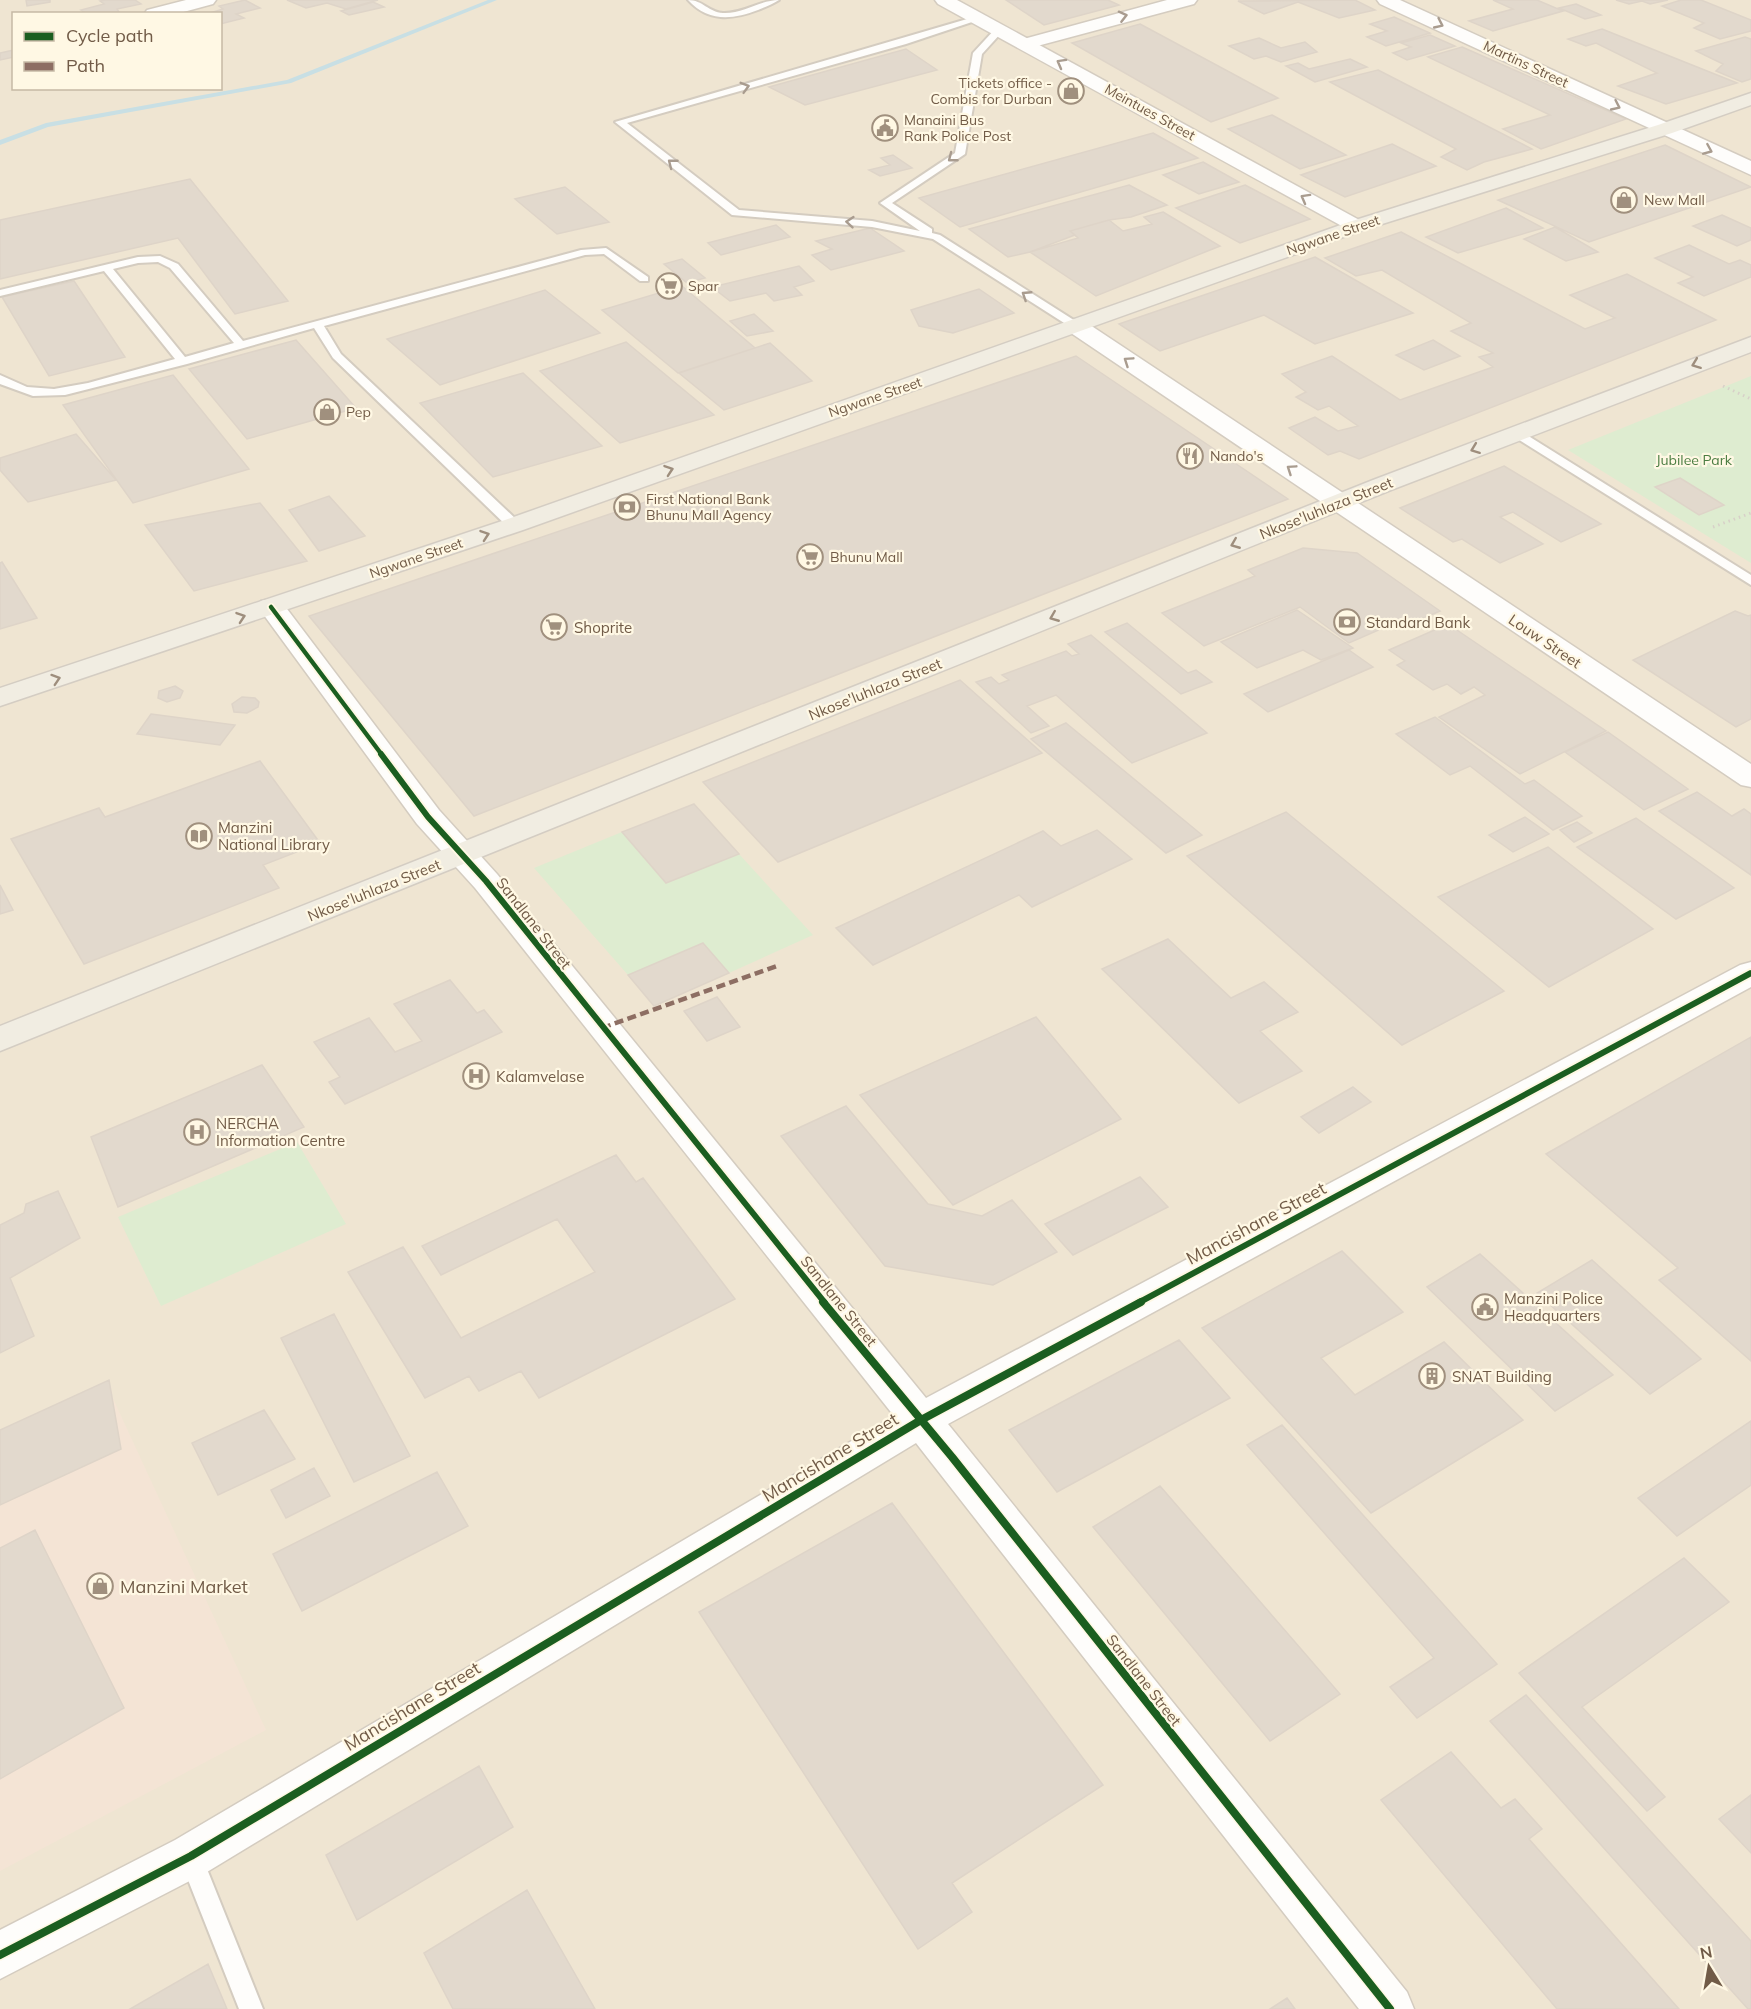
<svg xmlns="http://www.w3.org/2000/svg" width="1751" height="2009" font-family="Mulish,sans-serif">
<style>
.residential{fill:#efe5d2;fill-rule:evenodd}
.commercial{fill:#f4e4d5}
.green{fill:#deecd0}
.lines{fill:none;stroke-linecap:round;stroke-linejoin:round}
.stream{fill:#c8dfe4;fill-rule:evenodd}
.building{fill:#e2d9cd;stroke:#ded4c8;stroke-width:1.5}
.service-casing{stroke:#d4ccc0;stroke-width:4}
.minor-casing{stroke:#d4ccc0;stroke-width:3}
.tertiary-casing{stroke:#d4ccc0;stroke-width:3}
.primary-casing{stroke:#d4cdc3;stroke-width:3}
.path{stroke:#d7d0c8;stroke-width:3;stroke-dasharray:1.5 4;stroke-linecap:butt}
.service{fill:#fefdfb;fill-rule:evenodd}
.minor{fill:#fefdfb;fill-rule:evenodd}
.tertiary{fill:#fefdfb;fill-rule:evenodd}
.primary{fill:#f1ede2;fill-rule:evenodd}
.quiet{stroke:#8d6e63;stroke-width:4.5;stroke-dasharray:9 4.5;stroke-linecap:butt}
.cycleway-far2-casing{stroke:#fff8e4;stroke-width:8}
.cycleway-far1-casing{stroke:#fff8e4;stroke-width:10}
.cycleway-casing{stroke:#fff8e4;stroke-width:11}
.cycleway-far2{stroke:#1b5e20;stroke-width:4.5}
.cycleway-far1{stroke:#1b5e20;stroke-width:6}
.cycleway{stroke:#1b5e20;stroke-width:8}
.oneway{stroke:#a99c8f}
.oneway2{stroke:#9e8e7d}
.labels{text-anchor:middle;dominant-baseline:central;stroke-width:4.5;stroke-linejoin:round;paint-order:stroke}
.far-street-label{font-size:14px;fill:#715b47;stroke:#fff8e4}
.far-poi-label{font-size:14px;fill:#715b47;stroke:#fff8e4;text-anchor:start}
.far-park-label{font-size:14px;fill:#4c7d42;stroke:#fff8e4}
.street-label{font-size:15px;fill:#715b47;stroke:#fff8e4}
.poi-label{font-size:15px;fill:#715b47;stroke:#fff8e4;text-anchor:start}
.near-street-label{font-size:18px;fill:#715b47;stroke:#fff8e4}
.near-poi-label{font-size:18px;fill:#715b47;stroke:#fff8e4;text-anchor:start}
</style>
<rect width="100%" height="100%" fill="#f6f1e5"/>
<!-- residential -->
<path class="residential" d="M0,0H1751V2009H0ZM14,14H220V88H14Z"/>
<!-- commercial -->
<path class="commercial" d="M110,1392L266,1730L0,1871V1442Z"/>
<!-- green -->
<path class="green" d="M1751,376V563L1568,450Z
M622,832L666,883L739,854L813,935L729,973L703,943L628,975L534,868Z
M297,1142L346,1224L161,1306L118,1217Z"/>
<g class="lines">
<!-- stream -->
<path class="stream" d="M488,0H497L291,83L48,127L0,145V140L46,123L287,80Z"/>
</g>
<!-- building -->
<path class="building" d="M26,0H50V2L27,6Z
M105,0H135L141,4L117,9L119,12L115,14H87L81,10L104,4L100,1Z
M245,0L260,8L236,14L244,18L220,24V14H207L223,9L219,6Z
M287,0H378L346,9L327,3L306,8Z
M1006,0H1108L1119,5L1044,25Z
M1355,0L1375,10L1339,18L1298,2L1264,14L1238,1Z
M1493,0H1537L1563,11L1493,31L1469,21L1513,9Z
M1616,0H1668L1650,4L1642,1L1629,4Z
M1681,0H1701L1751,20V31L1720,39L1694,28L1704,23L1662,6Z
M373,2L384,7L349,15L341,11Z
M1576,4L1601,15L1585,19L1559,8Z
M1394,17L1430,33L1386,46L1367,37L1387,31L1370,24Z
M1140,24L1278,98L1211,122L1072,43Z
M1602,29L1737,83L1666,104L1618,86L1657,73L1596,43L1586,46L1568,39Z
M1430,35L1455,46L1407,60L1393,53L1411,47L1401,43Z
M1745,37L1751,39V79L1742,82L1716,71L1723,64L1696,51Z
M1259,38L1281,48L1305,42L1317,52L1281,62L1266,56L1254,59L1229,46Z
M1462,47L1626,119L1541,149L1503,129L1550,115L1428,57Z
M906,49L937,70L805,105L769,87Z
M14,50V57L0,60V53Z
M1350,59L1367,67L1315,82L1286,66L1298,63L1309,69Z
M1378,70L1532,149L1484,162L1467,170L1441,157L1456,149L1330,82Z
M1272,115L1346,155L1300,169L1228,129Z
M1153,133L1198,158L960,227L919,198Z
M1392,144L1436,166L1345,197L1301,175Z
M1665,145L1751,187L1589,242L1498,200Z
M893,155L912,168L880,176L869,170L890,165L881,158Z
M1203,162L1239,182L1199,194L1163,175Z
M190,179L288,301L235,314L178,238L0,279V220Z
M1129,185L1167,205L1131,217L1109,220L1070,231L1075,235L1030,252L1008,257L969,229Z
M1245,185L1310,219L1240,243L1176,208Z
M565,187L609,222L557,234L515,199Z
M1506,208L1543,228L1458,253L1426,237Z
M1163,212L1220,246L1096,296L1030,252L1078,238L1070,231L1109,220L1123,231L1152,224L1144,217Z
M1722,215L1751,228V240L1737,246L1693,226Z
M776,225L790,237L721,255L708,243Z
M1555,227L1598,252L1566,261L1524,239Z
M870,228L904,251L831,270L812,255L832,249L816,241Z
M1401,232L1585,329L1615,318L1570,295L1627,274L1716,320L1359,459L1340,451L1328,455L1289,428L1315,417L1338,431L1358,426L1329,406L1318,410L1296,397L1306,392L1282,374L1332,356L1400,400L1493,367L1479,357L1493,353L1451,331L1471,323L1382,270L1356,276L1325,258Z
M1689,245L1729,264L1740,260L1751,265V277L1704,296L1678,283L1693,277L1655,258Z
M1315,257L1413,313L1315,344L1264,315L1160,351L1119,324Z
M682,259L705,278L687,283L664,264Z
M799,266L814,281L794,287L802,295L774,301L766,293L730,301L712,287Z
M74,281L125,357L49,376L2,297Z
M682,286L755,348L678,373L602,310Z
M979,289L1014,313L953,333L919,326L911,310Z
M545,290L600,333L440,385L387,339Z
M754,314L773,331L747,336L730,321Z
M296,340L356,408L247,439L189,369Z
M1433,340L1460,356L1424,370L1396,355Z
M626,342L714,415L620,443L540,371Z
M770,343L812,381L724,410L679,373Z
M1076,356L1288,499L474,816L309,616Z
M523,373L602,446L493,477L420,403Z
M173,375L249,469L133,503L63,405Z
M76,434L116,480L28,502L0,470V458Z
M1504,466L1601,524L1561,542L1513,512L1500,517L1543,544L1500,563L1462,539L1453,542L1400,508Z
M1680,478L1724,505L1699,515L1655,487Z
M329,496L365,536L319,551L289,510Z
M260,503L307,561L194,591L145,525Z
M1303,548L1357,553L1440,611L1396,630L1390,625L1349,643L1300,607L1204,646L1162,613L1255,576L1248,570Z
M2,562L37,618L0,629V563Z
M1297,610L1353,648L1321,660L1303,650L1257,668L1221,642Z
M1735,611L1748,616L1751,615V719L1736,727L1633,660Z
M1127,623L1188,673L1196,670L1212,682L1181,694L1105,632Z
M1448,624L1606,731L1520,774L1439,717L1485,695L1474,687L1461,694L1447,684L1433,690L1397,665L1405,661L1389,650Z
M1091,635L1207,733L1132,763L1056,695L1027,706L1049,726L1031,733L976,682L991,677L999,684L1009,680L1002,675L1066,651L1072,656L1079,654L1068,644Z
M1349,650L1373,667L1268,712L1244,694Z
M960,680L1042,753L778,862L703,782Z
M175,686L183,691L180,698L167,702L158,698L159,691Z
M242,697L255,698L259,702L258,707L247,713L234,712L232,704Z
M151,714L235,725L220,745L137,734Z
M1435,717L1525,784L1534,780L1582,816L1553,830L1470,766L1450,775L1396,734Z
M1066,723L1202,835L1166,853L1031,739Z
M1608,732L1688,789L1644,810L1565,752Z
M260,761L320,843L263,865L279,888L84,964L11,839L99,808L105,817Z
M1697,792L1732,816L1744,809L1751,814V875L1659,811Z
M694,804L739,854L666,883L622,832Z
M1286,812L1504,991L1402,1045L1187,856Z
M1525,817L1549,834L1513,852L1489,835Z
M1636,818L1734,888L1676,919L1577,847Z
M1577,822L1592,833L1574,842L1560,830Z
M1097,830L1132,859L1032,907L1019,895L873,965L836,928L1043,831L1061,846Z
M1548,847L1653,929L1549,987L1438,897Z
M0,885L13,910L0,914Z
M1168,939L1231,998L1264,982L1298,1012L1260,1031L1302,1071L1239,1103L1102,969Z
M703,943L729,973L654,1006L628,975Z
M450,980L477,1013L484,1010L502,1032L345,1104L329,1082L340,1077L314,1042L369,1018L395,1052L422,1041L394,1004Z
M717,997L740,1027L707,1041L684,1011Z
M1036,1017L1121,1119L953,1205L860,1095Z
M1751,1037V1361L1659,1280L1678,1268L1546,1154Z
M262,1065L304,1127L118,1207L91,1137Z
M1353,1087L1371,1102L1319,1133L1301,1117Z
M846,1106L928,1204L982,1216L1012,1200L1057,1252L993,1285L885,1266L781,1136Z
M616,1155L636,1182L643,1178L735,1299L539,1398L521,1371L479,1391L469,1376L425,1398L348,1272L403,1247L461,1338L595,1272L557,1219L441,1275L422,1246Z
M1140,1177L1168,1207L1073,1255L1045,1224Z
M58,1191L80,1238L10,1278L34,1336L0,1353V1225L24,1213L26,1204Z
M1342,1251L1403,1312L1321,1358L1355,1395L1444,1342L1523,1420L1371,1513L1202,1328Z
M1480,1254L1613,1375L1555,1411L1427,1287Z
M1592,1260L1701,1359L1650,1394L1537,1293Z
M334,1314L410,1456L354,1482L281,1338Z
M1179,1340L1230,1398L1057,1492L1009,1430Z
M109,1380L121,1449L0,1505V1430Z
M264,1410L295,1459L218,1495L192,1443Z
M1751,1421V1485L1677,1536L1638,1498Z
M1282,1425L1497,1664L1417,1718L1390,1687L1434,1658L1247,1445Z
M314,1468L330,1496L286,1518L271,1490Z
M437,1472L468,1526L302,1611L273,1554Z
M1160,1486L1340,1694L1270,1741L1093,1527Z
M892,1503L1103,1785L952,1883L972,1912L918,1949L699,1612Z
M35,1530L124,1708L0,1779V1548Z
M1684,1558L1729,1602L1582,1707L1665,1797L1647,1811L1519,1673Z
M1526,1695L1751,1941V2009H1748L1490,1721Z
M1451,1752L1501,1808L1515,1799L1542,1829L1529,1839L1679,2009H1557L1381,1800Z
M479,1766L513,1827L357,1920L326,1855Z
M1751,1795V1853L1719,1819Z
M527,1890L595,2009H453L424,1953Z
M208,1964L227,2009H130Z
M1287,1998L1295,2009H1270Z"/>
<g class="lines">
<!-- service casing -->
<g class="service-casing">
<path id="service" d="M688,0C703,0 708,12 723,13C743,14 760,0 779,0C773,4 765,7 758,10C732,20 708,22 688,0Z
M974,17L981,19L906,44L627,123L739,210L872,221L920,231L880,203L955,153L973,53L996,28H1002V32L982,54L965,154L892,203L932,229V233L940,235L1080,324V328H1072L933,239L872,227L732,215L615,122Z
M606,248L648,277V281H640L604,254L585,255L324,326L341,354L519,522L520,525L519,528H509L333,358L314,328L187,364L65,395L33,396L0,384V375L27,387L54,389L88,383L175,359L104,271L0,296V290L138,257L160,256L178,264L243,341L581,250ZM158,262L170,268L234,343L185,357L113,269L138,263Z
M1517,429L1751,575V585L1513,436L1511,433Z
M191,1846L199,1849L263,2009H239L179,1857L183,1849Z"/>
</g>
<!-- minor casing -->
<g class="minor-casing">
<path id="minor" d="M186,0H216L213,4L176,14H144L147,10Z
M1167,0H1197L1194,4L1026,49L1020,48L1017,44L1020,40Z
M1377,0H1400L1751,161V175L1380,4Z
M1076,319L1084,321L1751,764V787L1741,785L1068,331L1065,326L1068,321Z
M271,599L281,601L439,810L497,874L926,1398L1740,965L1751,962V987L948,1424L1407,1992L1414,2009H1359L916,1443L207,1872L0,1979V1930L175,1840L894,1416L475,888L417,824L258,607L261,601Z"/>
</g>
<!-- tertiary casing -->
<g class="tertiary-casing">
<path id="tertiary" d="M935,0H957L1363,222L1367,226L1363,230L1356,232L1349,230L938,4Z"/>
</g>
<!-- primary casing -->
<g class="primary-casing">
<path id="primary" d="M1751,93V105L1672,133L1363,230L523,530L0,706V688L505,520L1349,222L1658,125Z
M1751,337V352L1391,490L0,1051V1026L1373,480Z"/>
</g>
<!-- path -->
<path class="path" d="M1723,386L1751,399
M1713,527L1751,513"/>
<!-- service -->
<use href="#service" class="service"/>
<!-- minor -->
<use href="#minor" class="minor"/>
<!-- tertiary -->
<use href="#tertiary" class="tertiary"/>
<!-- primary -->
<use href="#primary" class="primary"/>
<!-- quiet -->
<path class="quiet" d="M602,1028L780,965"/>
<!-- cycleway-far2 casing -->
<g class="cycleway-far2-casing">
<path id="cycleway-far2" d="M271,607L382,755"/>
</g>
<!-- cycleway-far1 casing -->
<g class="cycleway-far1-casing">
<path id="cycleway-far1" d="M381,754L428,817L486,881L825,1303
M1138,1303L1751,973"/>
</g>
<!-- cycleway casing -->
<g class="cycleway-casing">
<path id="cycleway" d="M823,1302L952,1457L1390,2009
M0,1955L191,1856L921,1420L1141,1302"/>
</g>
<!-- cycleway-far2 -->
<use href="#cycleway-far2" class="cycleway-far2"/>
<!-- cycleway-far1 -->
<use href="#cycleway-far1" class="cycleway-far1"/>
<!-- cycleway -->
<use href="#cycleway" class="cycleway"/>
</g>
<!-- one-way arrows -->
<defs><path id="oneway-chevron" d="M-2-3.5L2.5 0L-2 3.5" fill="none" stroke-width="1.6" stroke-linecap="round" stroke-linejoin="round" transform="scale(1.5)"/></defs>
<g class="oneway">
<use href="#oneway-chevron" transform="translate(1123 16) rotate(-14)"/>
<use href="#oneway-chevron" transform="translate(1439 24) rotate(25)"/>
<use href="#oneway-chevron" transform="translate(1061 63) rotate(-151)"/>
<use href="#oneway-chevron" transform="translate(745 87) rotate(-16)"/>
<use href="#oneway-chevron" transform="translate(1616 106) rotate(25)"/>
<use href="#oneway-chevron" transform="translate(1708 150) rotate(23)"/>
<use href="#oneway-chevron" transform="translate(952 158) rotate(142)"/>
<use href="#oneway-chevron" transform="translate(672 163) rotate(-142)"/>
<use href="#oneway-chevron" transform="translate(1305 198) rotate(-151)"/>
<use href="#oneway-chevron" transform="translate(850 222) rotate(-175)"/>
<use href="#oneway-chevron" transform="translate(1026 295) rotate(-147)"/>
<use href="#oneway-chevron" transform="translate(1128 361) rotate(-146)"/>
<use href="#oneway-chevron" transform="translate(1291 469) rotate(-146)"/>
</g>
<g class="oneway2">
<use href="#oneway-chevron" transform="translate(1696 364) rotate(159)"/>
<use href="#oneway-chevron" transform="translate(1475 449) rotate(159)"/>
<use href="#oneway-chevron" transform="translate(669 470) rotate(-19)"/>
<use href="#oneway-chevron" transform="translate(485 535) rotate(-19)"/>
<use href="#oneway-chevron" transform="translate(1235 544) rotate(158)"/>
<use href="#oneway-chevron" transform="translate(241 617) rotate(-19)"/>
<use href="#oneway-chevron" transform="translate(1054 617) rotate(158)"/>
<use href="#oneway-chevron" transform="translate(56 679) rotate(-18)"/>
</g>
<!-- icons -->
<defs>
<g id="shop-ring" transform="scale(1.35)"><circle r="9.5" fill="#fff8e4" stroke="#a0907e" stroke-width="1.5"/><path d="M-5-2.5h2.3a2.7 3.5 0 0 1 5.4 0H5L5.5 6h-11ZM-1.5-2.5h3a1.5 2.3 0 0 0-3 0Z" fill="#a0907e"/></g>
<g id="civic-ring" transform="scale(1.35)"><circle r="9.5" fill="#fff8e4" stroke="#a0907e" stroke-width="1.5"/><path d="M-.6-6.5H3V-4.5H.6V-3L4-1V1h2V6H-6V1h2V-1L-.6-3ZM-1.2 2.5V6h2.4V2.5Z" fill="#a0907e"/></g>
<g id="supermarket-ring" transform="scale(1.35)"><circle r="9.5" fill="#fff8e4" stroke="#a0907e" stroke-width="1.5"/><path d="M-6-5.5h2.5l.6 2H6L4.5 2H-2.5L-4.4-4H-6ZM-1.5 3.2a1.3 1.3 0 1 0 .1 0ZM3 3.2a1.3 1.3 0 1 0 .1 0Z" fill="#a0907e"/></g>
<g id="restaurant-ring" transform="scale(1.35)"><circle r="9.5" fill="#fff8e4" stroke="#a0907e" stroke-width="1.5"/><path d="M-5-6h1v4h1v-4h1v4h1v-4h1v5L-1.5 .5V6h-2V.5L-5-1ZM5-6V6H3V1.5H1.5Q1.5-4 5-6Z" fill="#a0907e"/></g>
<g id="bank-ring" transform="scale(1.35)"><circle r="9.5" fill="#fff8e4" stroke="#a0907e" stroke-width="1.5"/><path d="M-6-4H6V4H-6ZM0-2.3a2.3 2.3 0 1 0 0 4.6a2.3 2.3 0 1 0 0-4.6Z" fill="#a0907e"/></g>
<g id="library-ring" transform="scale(1.35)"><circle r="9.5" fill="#fff8e4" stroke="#a0907e" stroke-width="1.5"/><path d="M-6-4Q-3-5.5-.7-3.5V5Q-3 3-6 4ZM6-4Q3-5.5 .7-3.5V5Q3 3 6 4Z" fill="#a0907e"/></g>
<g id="hospital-ring" transform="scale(1.35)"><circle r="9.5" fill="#fff8e4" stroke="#a0907e" stroke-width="1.5"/><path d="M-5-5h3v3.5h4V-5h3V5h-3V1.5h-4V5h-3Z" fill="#a0907e"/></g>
<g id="building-ring" transform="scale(1.35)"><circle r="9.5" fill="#fff8e4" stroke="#a0907e" stroke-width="1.5"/><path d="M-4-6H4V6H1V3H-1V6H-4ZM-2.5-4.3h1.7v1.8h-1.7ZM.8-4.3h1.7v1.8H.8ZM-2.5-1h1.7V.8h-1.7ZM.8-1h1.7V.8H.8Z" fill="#a0907e"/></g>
</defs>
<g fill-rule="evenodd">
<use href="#shop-ring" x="1071" y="91"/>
<use href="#civic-ring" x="885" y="128"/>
<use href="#shop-ring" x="1624" y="200"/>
<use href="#supermarket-ring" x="669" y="286"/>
<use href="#shop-ring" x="327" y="412"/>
<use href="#restaurant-ring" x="1190" y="456"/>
<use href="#bank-ring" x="627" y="507"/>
<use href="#supermarket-ring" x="810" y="557"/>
<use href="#bank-ring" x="1347" y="622"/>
<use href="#supermarket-ring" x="554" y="627"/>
<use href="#library-ring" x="199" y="836"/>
<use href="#hospital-ring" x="476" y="1076"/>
<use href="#hospital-ring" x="197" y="1132"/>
<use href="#civic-ring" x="1485" y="1307"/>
<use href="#building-ring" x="1432" y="1376"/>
<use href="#shop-ring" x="100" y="1586"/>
</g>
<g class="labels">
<!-- far-street labels -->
<g class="far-street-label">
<text transform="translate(1526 64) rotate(25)">Martins Street</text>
<text transform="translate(1150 112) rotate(29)">Meintues Street</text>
<text transform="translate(1333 235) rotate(-19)">Ngwane Street</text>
<text transform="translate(875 397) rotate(-19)">Ngwane Street</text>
<text transform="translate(416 558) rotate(-19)">Ngwane Street</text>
</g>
<!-- far-poi labels -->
<g class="far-poi-label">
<text x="1052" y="83" text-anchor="end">Tickets office -<tspan x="1052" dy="16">Combis for Durban</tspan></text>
<text x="904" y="120">Manaini Bus<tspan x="904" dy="16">Rank Police Post</tspan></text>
<text x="1644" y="200">New Mall</text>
<text x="688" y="286">Spar</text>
<text x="346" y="412">Pep</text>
<text x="1210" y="456">Nando's</text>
<text x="646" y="499">First National Bank<tspan x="646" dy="16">Bhunu Mall Agency</tspan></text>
<text x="830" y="557">Bhunu Mall</text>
</g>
<!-- far-park labels -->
<g class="far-park-label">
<text x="1694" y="460">Jubilee Park</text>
</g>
<!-- street labels -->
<g class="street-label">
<text transform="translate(1326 508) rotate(-22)">Nkose'luhlaza Street</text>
<text transform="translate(1545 641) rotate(34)">Louw Street</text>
<text transform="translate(875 689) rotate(-22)">Nkose'luhlaza Street</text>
<text transform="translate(374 890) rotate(-22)">Nkose'luhlaza Street</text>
<text transform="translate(534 923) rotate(52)">Sandlane Street</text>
<text transform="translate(839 1301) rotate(51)">Sandlane Street</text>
<text transform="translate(1144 1680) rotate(52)">Sandlane Street</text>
</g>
<!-- poi labels -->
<g class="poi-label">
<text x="1366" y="622">Standard Bank</text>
<text x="574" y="627">Shoprite</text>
<text x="218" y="827">Manzini<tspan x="218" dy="17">National Library</tspan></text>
<text x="496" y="1076">Kalamvelase</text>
<text x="216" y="1123">NERCHA<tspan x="216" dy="17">Information Centre</tspan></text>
<text x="1504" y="1298">Manzini Police<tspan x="1504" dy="17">Headquarters</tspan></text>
<text x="1452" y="1376">SNAT Building</text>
</g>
<!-- near-street labels -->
<g class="near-street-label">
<text transform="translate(1256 1223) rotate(-28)">Mancishane Street</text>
<text transform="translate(830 1457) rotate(-31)">Mancishane Street</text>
<text transform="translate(412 1706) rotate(-31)">Mancishane Street</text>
</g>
<!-- near-poi labels -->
<g class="near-poi-label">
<text x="120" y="1586">Manzini Market</text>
</g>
</g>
<!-- legend -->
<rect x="12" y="12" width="210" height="78" fill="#fff8e4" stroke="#c6b9a5" stroke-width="1.5"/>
<rect x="24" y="32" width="30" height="9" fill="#1b5e20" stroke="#c6b9a5" stroke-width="1.5"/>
<text x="66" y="42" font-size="18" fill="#715b47">Cycle path</text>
<rect x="24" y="62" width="30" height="9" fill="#8d6e63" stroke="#c6b9a5" stroke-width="1.5"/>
<text x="66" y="72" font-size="18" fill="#715b47">Path</text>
<!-- north arrow -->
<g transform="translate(1709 1967) rotate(349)" stroke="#fff8e4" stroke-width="4.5" paint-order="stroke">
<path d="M0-4.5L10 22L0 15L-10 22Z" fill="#715b47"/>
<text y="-9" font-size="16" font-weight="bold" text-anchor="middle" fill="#715b47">N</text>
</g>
</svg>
